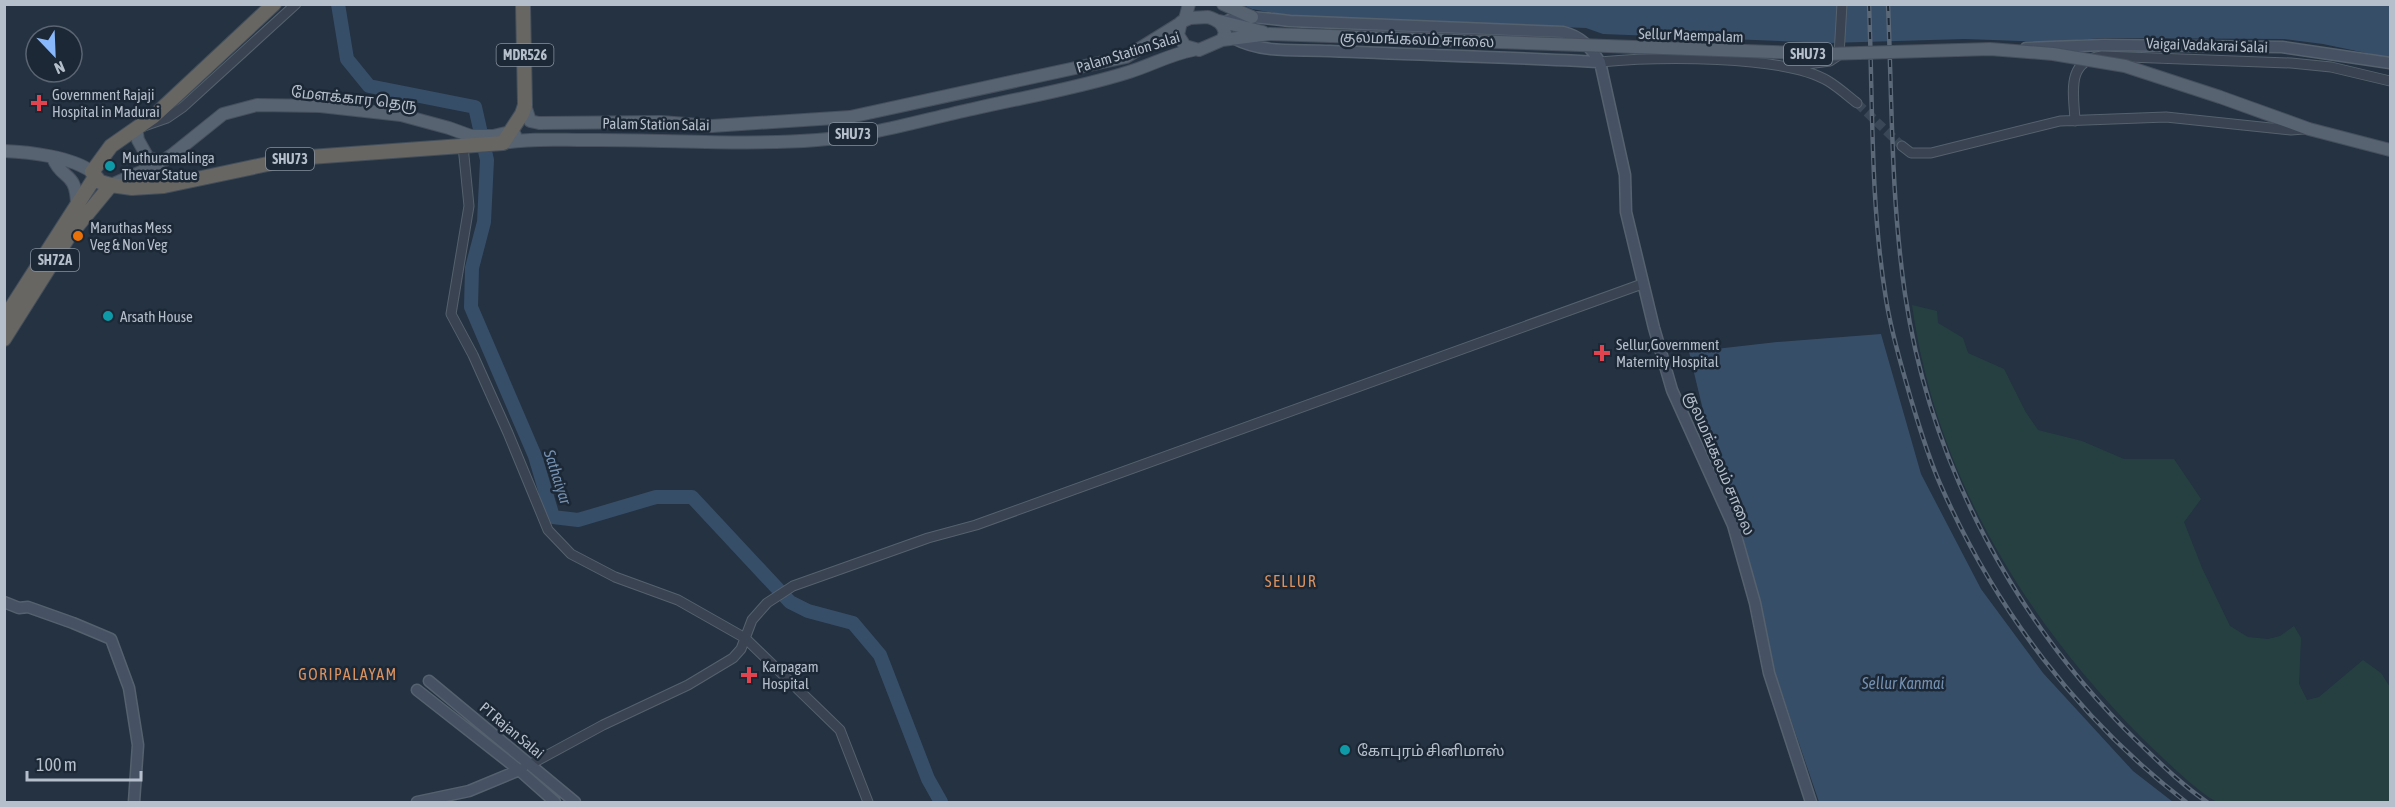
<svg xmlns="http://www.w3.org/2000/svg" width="2395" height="807" font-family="'Asap Condensed','Noto Sans Tamil',sans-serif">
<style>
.green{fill:#264042}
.water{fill:#374e69}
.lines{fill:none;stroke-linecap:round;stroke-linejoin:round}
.river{stroke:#374e69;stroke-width:14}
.tertiary-tunnel{stroke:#3a4756;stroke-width:9;stroke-dasharray:9 4.5;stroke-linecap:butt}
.tertiary-casing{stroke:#56616e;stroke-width:11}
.secondary-casing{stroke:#56616e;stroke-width:13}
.primary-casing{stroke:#454f5d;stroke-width:14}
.trunk-casing{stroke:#434e5b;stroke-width:16}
.tertiary{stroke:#394351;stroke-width:9}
.secondary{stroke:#465264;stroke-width:10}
.primary{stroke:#576371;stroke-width:12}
.trunk{stroke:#676663;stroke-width:14}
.rail-casing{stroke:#5a6878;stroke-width:4.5}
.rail{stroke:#1d2836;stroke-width:2;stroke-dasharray:7;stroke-linecap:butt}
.primary-bridge-casing{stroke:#454f5d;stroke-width:14;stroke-linecap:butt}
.primary-bridge{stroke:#576371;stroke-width:12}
.health-dot{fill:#e0444e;stroke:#1d2836;stroke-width:2}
.culture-dot{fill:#0f9aa8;stroke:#1d2836;stroke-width:2}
.food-dot{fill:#e8710a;stroke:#1d2836;stroke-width:2}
.labels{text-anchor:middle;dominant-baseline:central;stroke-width:5;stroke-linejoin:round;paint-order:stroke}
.shield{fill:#1d2836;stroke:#87919e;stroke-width:1.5}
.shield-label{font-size:14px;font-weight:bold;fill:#b5becb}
.street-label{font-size:15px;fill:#b5becb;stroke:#1d2836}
.poi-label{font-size:15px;fill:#b5becb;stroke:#1d2836;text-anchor:start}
.water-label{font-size:16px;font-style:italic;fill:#7490b0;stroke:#1d2836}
.neighbourhood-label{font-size:16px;letter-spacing:1.5px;fill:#da9261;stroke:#1d2836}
</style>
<rect width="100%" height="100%" fill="#243241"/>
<!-- green -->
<path class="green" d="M1912,305L1937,311L1938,323L1963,338L1968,353L2004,369L2025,411L2038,430L2082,441L2124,459H2174L2201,499L2184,522L2202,568L2230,626L2248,637L2268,639L2280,636L2294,626L2301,638L2299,684L2307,700L2319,697L2363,660L2381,673L2390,687V802C2347,803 2303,802 2259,802C2247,802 2229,806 2218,802C2203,798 2155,750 2142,738C2023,617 1936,475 1912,305Z"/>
<!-- water -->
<path class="water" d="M2390,4V58L2323,44L2284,39L2104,38L2047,42L1965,39L1829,43L1603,34L1586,28L1561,27L1285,15L1252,9L1243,5Z
M1881,334L1921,474L1981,589L2043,673L2133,771L2173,802H1819L1775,673L1739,520L1710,439L1689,352L1777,342Z"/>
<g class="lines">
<!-- river -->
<path class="river" d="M338,4L347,59L369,86L475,107L487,160L484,222L472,268L471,307L535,456L553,517L578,520L656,497H692L790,602L808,611L853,623L880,655L928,779L941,802"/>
<!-- tertiary-tunnel -->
<path class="tertiary-tunnel" d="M1857,103L1902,146"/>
<!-- tertiary casing -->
<g class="tertiary-casing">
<path id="tertiary" d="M1600,62C1654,57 1783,54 1828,81C1838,87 1848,96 1857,103
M1792,66L1830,61L1839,55L1842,4
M2075,121C2074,94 2065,61 2102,56L2291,63L2331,67L2390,81
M144,126L167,118L183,107L296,4
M463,146L469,206L451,314L473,355L508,433L548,530L571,554L615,577L678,600L745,638L840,730L868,802
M1902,146L1911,153H1931L2060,121L2166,117L2291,130L2304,129
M531,764L603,725L688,685L733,658L741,649L752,620L767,603L793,586L928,538L976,525L1642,284"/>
</g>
<!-- secondary casing -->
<g class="secondary-casing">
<path id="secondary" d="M1224,22C1246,13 1267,19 1290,21L1563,32C1581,36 1590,47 1600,62L1625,175L1626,212L1654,328L1672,390L1733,525L1755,603L1769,673L1811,802
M1235,39C1264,54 1298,49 1330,51C1420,55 1510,57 1600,62
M2026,48L2104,45L2282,47L2390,63
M4,602L19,608L28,607L73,623L111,639L129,688L138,745L134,802
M429,681L575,802
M417,690L519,770L555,802
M417,802L469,791L522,769"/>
</g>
<!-- primary casing -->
<g class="primary-casing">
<path id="primary" d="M1223,4L1252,17
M1208,17C1217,20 1223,23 1225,33L1222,40L1199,50L1185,46L1178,35L1181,22L1190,18Z
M1185,19L1189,4
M1219,21L1263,32
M1222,40L1270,34L1390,38
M2220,97L2309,129L2390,150
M525,105L530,121L539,123L661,122L712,126L850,117L1126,57L1179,24
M136,128L138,140L148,158L162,161
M503,143C530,138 558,140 585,140C662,139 740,146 817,140C870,136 922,120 973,109C1025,97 1079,88 1129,72C1152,65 1168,55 1193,50
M4,151C30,152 72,157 92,172
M53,158C62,181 76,170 77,204
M111,185L155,166L172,155L223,114L257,105L320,106L401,115L449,128L471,136H493L510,132L515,135"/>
</g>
<!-- trunk casing -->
<g class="trunk-casing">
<path id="trunk" d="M274,4L154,116L111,146L92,172L100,182L111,185L132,188L164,186L296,158L503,143L522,114L525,105L523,4
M4,319L95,177
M4,339L69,236L111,185"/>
</g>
<!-- tertiary -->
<use href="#tertiary" class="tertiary"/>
<!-- secondary -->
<use href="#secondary" class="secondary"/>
<!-- primary -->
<use href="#primary" class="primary"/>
<!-- trunk -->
<use href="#trunk" class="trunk"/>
<!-- rail casing -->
<g class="rail-casing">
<path id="rail" d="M1869,4C1873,103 1870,202 1886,299C1891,332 1901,364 1910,396C1919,426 1928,457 1941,486C1996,610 2078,719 2186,802
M1888,4C1892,101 1891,198 1905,294C1930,464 2016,624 2139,743C2161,764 2182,785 2207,802"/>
</g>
<!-- rail -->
<use href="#rail" class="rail"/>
<!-- primary-bridge casing -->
<g class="primary-bridge-casing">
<path id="primary-bridge" d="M1390,38L1827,54L1990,49L2053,54L2125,66L2220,97"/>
</g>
<!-- primary-bridge -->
<use href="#primary-bridge" class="primary-bridge"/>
</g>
<!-- markers -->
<g class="health-dot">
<path d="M36 94h6v6h6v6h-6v6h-6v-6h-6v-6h6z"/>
<path d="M1599 344h6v6h6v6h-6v6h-6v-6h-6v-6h6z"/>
<path d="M746 666h6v6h6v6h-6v6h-6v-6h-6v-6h6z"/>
</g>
<g class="culture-dot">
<circle cx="110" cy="166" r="6"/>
<circle cx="108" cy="316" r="6"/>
<circle cx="1345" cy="750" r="6"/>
</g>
<circle class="food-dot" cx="78" cy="236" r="6"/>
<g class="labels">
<!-- shield labels -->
<g class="shield">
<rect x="1784" y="43" width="48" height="22" rx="4.5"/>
<rect x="496.5" y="44" width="57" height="22" rx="4.5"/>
<rect x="829" y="123" width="48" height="22" rx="4.5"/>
<rect x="266" y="148" width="48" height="22" rx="4.5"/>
<rect x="31" y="249" width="48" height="22" rx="4.5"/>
</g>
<g class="shield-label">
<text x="1808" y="54">SHU73</text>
<text x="525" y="55">MDR526</text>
<text x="853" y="134">SHU73</text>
<text x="290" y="159">SHU73</text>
<text x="55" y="260">SH72A</text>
</g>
<!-- street labels -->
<g class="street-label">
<text transform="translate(1691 35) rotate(2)">Sellur Maempalam</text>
<text transform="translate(1417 39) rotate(2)">குலமங்கலம் சாலை</text>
<text transform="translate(2207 45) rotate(2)">Vaigai Vadakarai Salai</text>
<text transform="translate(1128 52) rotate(-17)">Palam Station Salai</text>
<text transform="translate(354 98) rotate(6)">மேளக்கார தெரு</text>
<text transform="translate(656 124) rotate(1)">Palam Station Salai</text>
<text transform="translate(1720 463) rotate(67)">குலமங்கலம் சாலை</text>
<text transform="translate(512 730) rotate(40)">PT Rajan Salai</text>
</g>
<!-- poi labels -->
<g class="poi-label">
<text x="52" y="94">Government Rajaji<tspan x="52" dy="17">Hospital in Madurai</tspan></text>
<text x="122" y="157">Muthuramalinga<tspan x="122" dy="17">Thevar Statue</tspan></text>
<text x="90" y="227">Maruthas Mess<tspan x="90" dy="17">Veg &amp; Non Veg</tspan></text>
<text x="120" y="316">Arsath House</text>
<text x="1616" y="344">Sellur,Government<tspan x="1616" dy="17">Maternity Hospital</tspan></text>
<text x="762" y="666">Karpagam<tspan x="762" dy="17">Hospital</tspan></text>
<text x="1357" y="750">கோபுரம் சினிமாஸ்</text>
</g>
<!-- water labels -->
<g class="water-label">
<text transform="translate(558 477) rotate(72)">Sathaiyar</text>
<text x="1903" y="683">Sellur Kanmai</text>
</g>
<!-- neighbourhood labels -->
<g class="neighbourhood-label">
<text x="1291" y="581">SELLUR</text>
<text x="348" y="674">GORIPALAYAM</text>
</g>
</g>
<!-- border -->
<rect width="2395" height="807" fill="none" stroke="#b5becb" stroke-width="12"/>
<!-- north arrow -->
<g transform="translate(54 54) rotate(157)"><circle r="28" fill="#1d2836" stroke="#5a6472" stroke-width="1.5"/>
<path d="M0-4.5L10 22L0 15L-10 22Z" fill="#89b9fc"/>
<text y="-9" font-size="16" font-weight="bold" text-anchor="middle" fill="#b5becb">N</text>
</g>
<!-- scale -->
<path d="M27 771v9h114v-9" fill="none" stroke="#b5becb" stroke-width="3"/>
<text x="36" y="771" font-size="18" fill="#b5becb" stroke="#1d2836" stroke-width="4.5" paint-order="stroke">100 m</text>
</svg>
